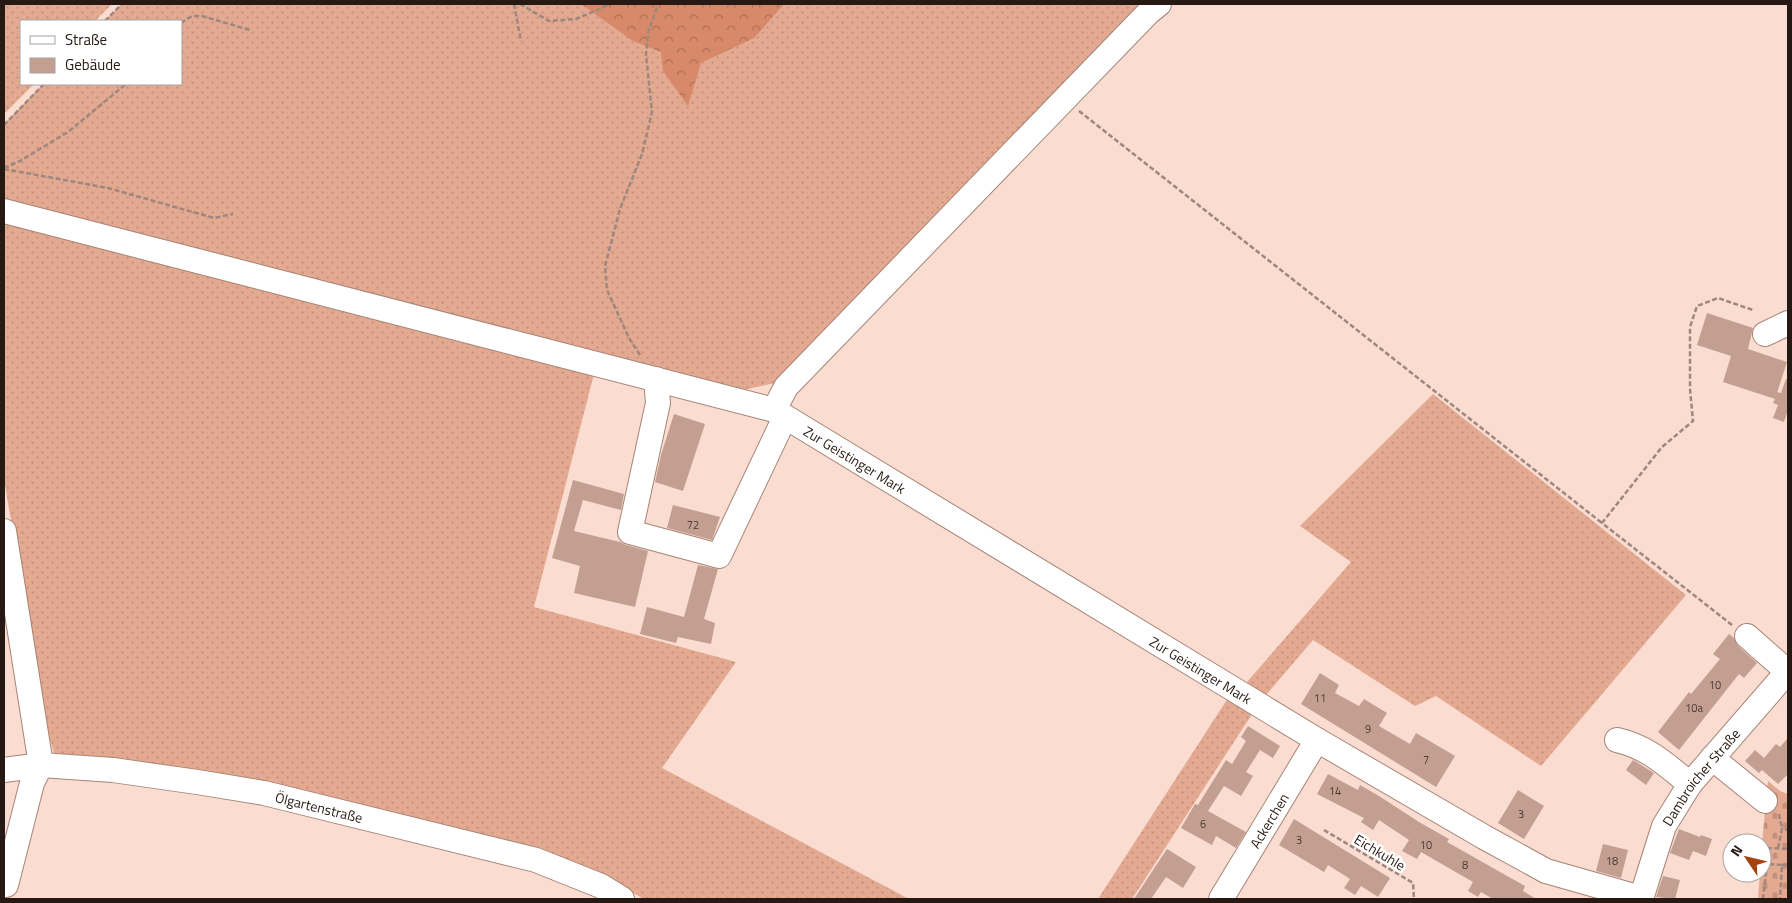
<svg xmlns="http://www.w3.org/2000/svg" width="1792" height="903" font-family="'Titillium Web',sans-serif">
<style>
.grass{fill:url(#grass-dots)}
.forest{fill:url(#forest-crowns)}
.cemetery{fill:url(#cemetery-stones)}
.building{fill:#c29f91}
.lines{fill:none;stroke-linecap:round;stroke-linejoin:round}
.minor-casing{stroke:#a68476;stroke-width:26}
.path{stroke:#9e877f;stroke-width:2.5;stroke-dasharray:5 2.5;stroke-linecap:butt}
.minor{stroke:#fff;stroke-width:24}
.labels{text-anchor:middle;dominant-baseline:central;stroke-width:5;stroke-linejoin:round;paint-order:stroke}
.number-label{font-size:11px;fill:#4d3a33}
.street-label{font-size:14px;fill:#261914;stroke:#fff}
</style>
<defs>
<pattern id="grass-dots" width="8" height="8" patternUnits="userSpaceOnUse" patternTransform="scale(1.25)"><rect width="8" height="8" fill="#e3a991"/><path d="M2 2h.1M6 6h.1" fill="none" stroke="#c3917c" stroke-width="1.8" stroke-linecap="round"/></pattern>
<pattern id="forest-crowns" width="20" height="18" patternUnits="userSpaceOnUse" patternTransform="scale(1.25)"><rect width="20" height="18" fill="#d7896a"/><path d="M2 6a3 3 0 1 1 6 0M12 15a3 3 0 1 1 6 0" fill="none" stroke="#ae6f56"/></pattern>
<pattern id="cemetery-stones" width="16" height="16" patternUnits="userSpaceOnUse" patternTransform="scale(1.25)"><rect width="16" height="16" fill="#e3a991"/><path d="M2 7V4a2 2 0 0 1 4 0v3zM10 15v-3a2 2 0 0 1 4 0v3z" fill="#c3917c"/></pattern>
</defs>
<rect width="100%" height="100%" fill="#fadcd1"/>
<!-- grass -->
<path class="grass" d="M4,4H112L95,21H21V84H34L4,114Z
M122,4H1145L780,382L738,391L4,201V124L43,84H181V21H104Z
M4,220L595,370L534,607L736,662L662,768L909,899H644L593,870L547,855L145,763L54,753L46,726L4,479Z
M1433,394L1686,595L1541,766L1436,696L1415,706L1313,640L1266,695L1247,682L1351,562L1300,526Z
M1230,695L1254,711L1132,899H1098Z"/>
<!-- forest -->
<path class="forest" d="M581,4H784L754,38L701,63L688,106L663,71L661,52L633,41Z"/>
<!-- cemetery -->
<path class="cemetery" d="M1768,781L1780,791L1788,794V899H1758L1760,873H1762V843Z"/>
<!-- building -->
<path class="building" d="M1707,313L1753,328L1748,349L1787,362L1776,396L1777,392L1781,393L1786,379L1788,380V410L1784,422L1773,418L1778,405L1773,403L1775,399L1723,382L1731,356L1697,345Z
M674,414L705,424L683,491L655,482L661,455Z
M573,480L624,494L621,510L583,500L574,531L620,542L626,545L648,551L635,607L574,593L580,566L552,558Z
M673,505L720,517L712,540L667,528Z
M698,565L718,569L704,619L715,623L711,644L678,637L676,643L640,634L647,607L684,617Z
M1729,634L1734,638L1738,646L1757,663L1744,678L1739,674L1679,750L1658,732L1689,692L1691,694L1720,659L1713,654Z
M1320,673L1339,685L1335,693L1359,706L1364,699L1387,713L1379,726L1410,744L1416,733L1455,756L1436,787L1301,704Z
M1248,726L1280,746L1273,758L1260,750L1246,772L1253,776L1241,796L1224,786L1208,811L1246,832L1236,848L1216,836L1212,845L1181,828L1195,804L1198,805L1226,760L1232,764L1246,741L1241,737Z
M1788,738V774L1778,784L1762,770L1759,773L1745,761L1755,750L1764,758L1776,744L1780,747Z
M1633,760L1654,773L1646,785L1626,770Z
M1328,774L1358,790L1360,785L1379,796L1419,822L1449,839L1447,842L1525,886L1523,891L1536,899H1493L1481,892L1478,897L1468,891L1473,882L1421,852L1417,859L1402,851L1409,840L1379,820L1373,830L1361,822L1364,818L1317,794Z
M1518,790L1544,806L1524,839L1498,823Z
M1294,819L1390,878L1378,897L1361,886L1355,895L1344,888L1350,879L1328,865L1324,872L1279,845Z
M1679,829L1700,837L1701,835L1712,839L1706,856L1693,851L1689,860L1670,853Z
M1603,844L1628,850L1621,878L1596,871Z
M1167,849L1196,867L1183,888L1166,877L1151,899H1134Z
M1663,876L1680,880L1675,899L1656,897Z"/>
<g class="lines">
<!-- minor casing -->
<g class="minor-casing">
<g id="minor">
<path id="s1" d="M4,211L774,410L1317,740L1484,837L1546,871L1641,898"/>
<path d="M1765,334L1788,323"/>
<path d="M656,379L658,403L630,532L719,556L785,417"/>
<path d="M774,410L786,387L1149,12L1159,4"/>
<path d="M4,531L41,765L32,783L6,885L4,884"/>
<path d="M1747,636L1788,672"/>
<path d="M1617,740C1648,747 1666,765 1690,784"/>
<path d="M1712,758L1765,801"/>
<path id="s2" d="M4,770L41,765L113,770L197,782L264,793L536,860L601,886L622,899"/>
<path id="s3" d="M1221,899L1317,740"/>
<path id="s4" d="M1641,899L1664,826L1690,784L1788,671"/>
</g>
</g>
<!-- path -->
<path class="path" d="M514,4L521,41
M520,4L549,21L576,19L611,4
M105,21L122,4
M181,23L192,16H202L250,30
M1079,111L1602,523
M4,125L44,84
M4,168L20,161L68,132L126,84
M4,169L108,188L214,218L233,214
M640,355L629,338L607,290L605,266L620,209L642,154L652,112L646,55L648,33L658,4
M1732,625L1602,523L1662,447L1693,421L1690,389V327L1697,306L1718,298L1753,310
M1779,814L1782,829
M1324,830L1413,883L1414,899
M1778,848L1782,829L1788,830
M1767,864L1768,848L1788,849
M1782,865H1788
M1763,899L1767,864L1782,865L1780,899"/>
<!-- minor -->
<use href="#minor" class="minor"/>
</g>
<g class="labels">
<!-- number labels -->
<g class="number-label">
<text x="693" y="525">72</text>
<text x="1715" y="685">10</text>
<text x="1320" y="698">11</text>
<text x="1694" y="708">10a</text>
<text x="1368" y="729">9</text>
<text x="1426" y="760">7</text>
<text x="1335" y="791">14</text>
<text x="1521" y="814">3</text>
<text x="1203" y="824">6</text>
<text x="1299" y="840">3</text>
<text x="1426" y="845">10</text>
<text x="1612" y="861">18</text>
<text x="1465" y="865">8</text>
</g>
<!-- street labels -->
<g class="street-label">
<text stroke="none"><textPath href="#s1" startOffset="890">Zur Geistinger Mark</textPath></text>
<text stroke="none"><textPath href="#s1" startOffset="1295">Zur Geistinger Mark</textPath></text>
<text stroke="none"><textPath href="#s4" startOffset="138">Dambroicher Straße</textPath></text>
<text stroke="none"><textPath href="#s2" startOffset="319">Ölgartenstraße</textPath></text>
<text stroke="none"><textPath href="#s3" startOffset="92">Ackerchen</textPath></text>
<text transform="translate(1380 852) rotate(31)">Eichkuhle</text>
</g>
</g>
<!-- border -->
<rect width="1792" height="903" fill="none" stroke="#261914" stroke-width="10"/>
<!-- legend -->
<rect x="20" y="20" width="162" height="65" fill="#ffffff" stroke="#a8a3a1"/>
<rect x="30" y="36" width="25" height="8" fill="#ffffff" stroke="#a8a3a1"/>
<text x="65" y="45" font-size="15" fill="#261914">Straße</text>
<rect x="30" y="58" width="25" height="15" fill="#c29f91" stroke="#a8a3a1"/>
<text x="65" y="70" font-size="15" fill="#261914">Gebäude</text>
<!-- north arrow -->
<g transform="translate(1747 858) rotate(305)"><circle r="24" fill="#ffffff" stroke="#a8a3a1"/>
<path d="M0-4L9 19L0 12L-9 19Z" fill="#a64210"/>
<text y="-8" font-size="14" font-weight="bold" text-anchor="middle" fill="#261914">N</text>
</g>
</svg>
